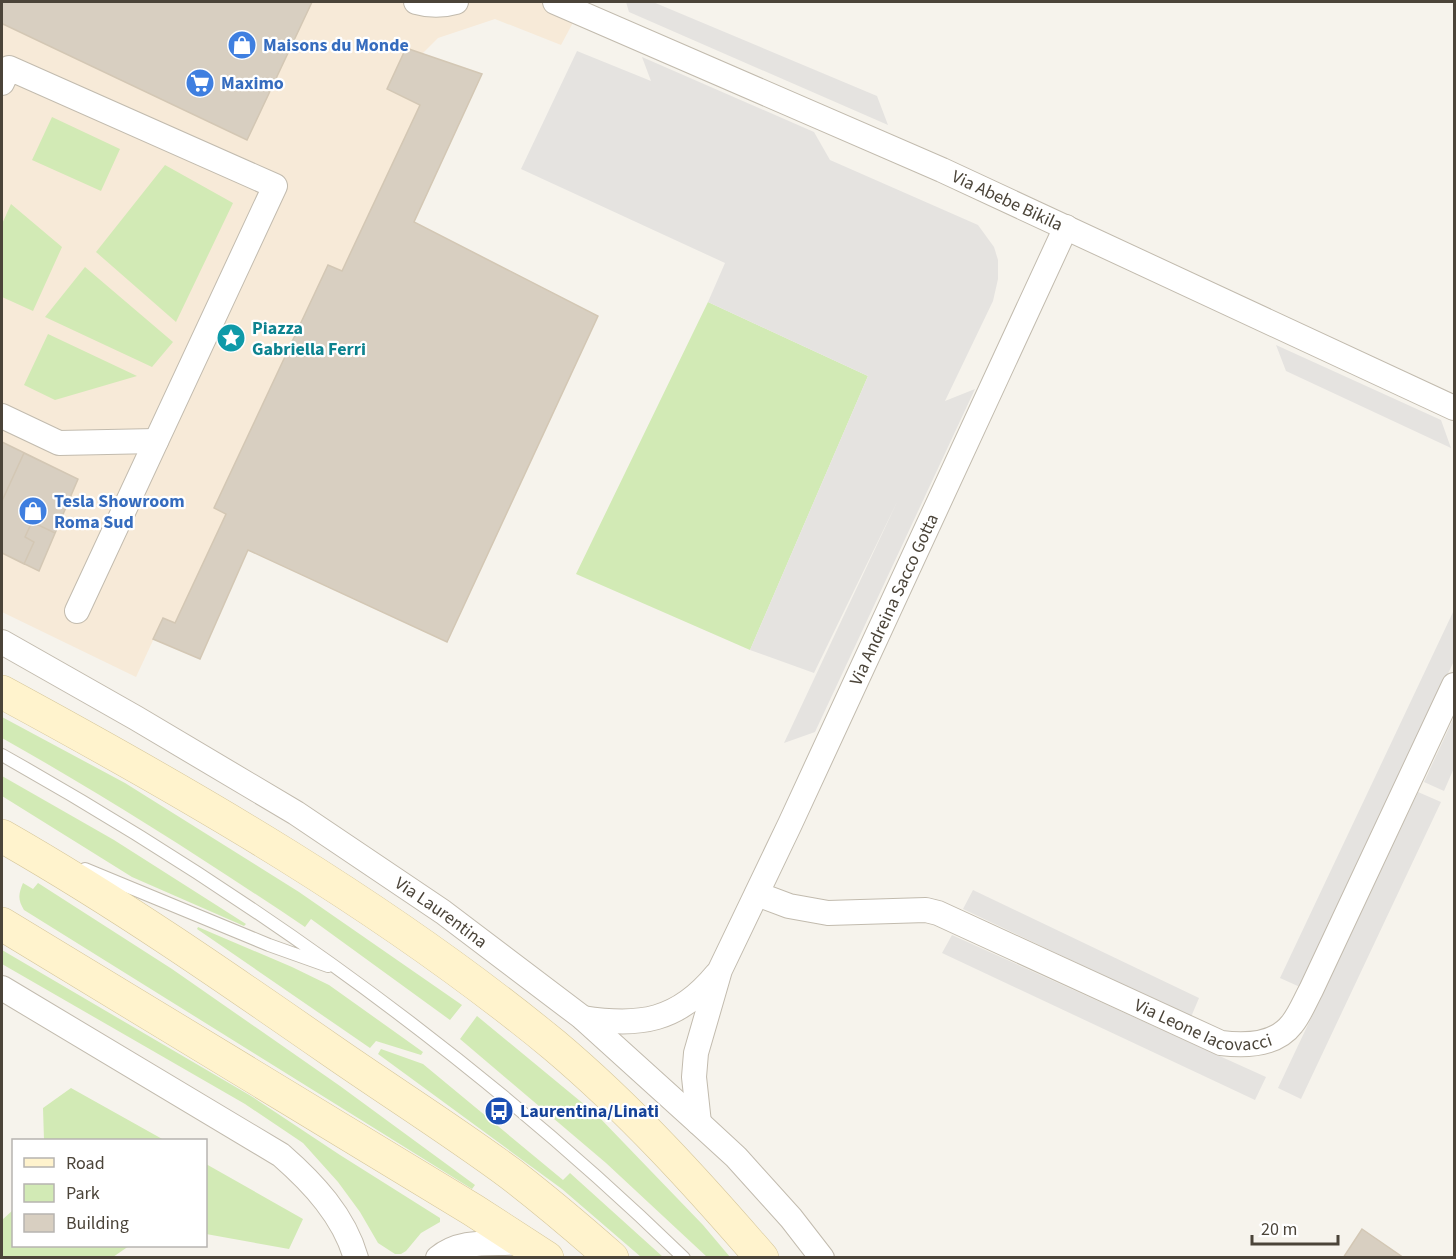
<svg xmlns="http://www.w3.org/2000/svg" width="1456" height="1259" font-family="'Source Sans 3',sans-serif">
<style>
.commercial{fill:#f7ead8}
.green{fill:#d2eab5}
.parking{fill:#e5e3e0}
.building{fill:#d8cfc1;stroke:#d3c7b4;stroke-width:1.5}
.lines{fill:none;stroke-linecap:round;stroke-linejoin:round}
.lane-casing{stroke:#c2bbae;stroke-width:14}
.street-casing{stroke:#c2bbae;stroke-width:26}
.secondary-casing{stroke:#d6c79b;stroke-width:34}
.lane{stroke:#fff;stroke-width:12}
.street{stroke:#fff;stroke-width:24}
.secondary{stroke:#fff3cd;stroke-width:33}
.labels{text-anchor:middle;dominant-baseline:central;stroke-width:4.5;stroke-linejoin:round;paint-order:stroke}
.shop-label{font-size:18px;font-weight:bold;fill:#366cbe;stroke:#fff;text-anchor:start}
.street-label{font-size:18px;fill:#4b4439;stroke:#fff}
.culture-label{font-size:18px;font-weight:bold;fill:#0d838f;stroke:#fff;text-anchor:start}
.transit-label{font-size:18px;font-weight:bold;fill:#164399;stroke:#fff;text-anchor:start}
</style>
<rect width="100%" height="100%" fill="#f6f3ec"/>
<!-- commercial -->
<path class="commercial" d="M2,2H584L561,45L495,19L438,38L420,56V105L342,271L328,265L226,514L175,623L163,619L136,677L2,612Z"/>
<!-- green -->
<path class="green" d="M52,117L120,149L101,191L32,160Z
M165,165L233,203L176,322L96,252Z
M11,204L62,247L33,311L2,297V224Z
M85,267L173,342L152,367L45,317Z
M708,302L868,376L750,650L576,574Z
M48,334L137,376L55,400L24,385Z
M2,717L125,783L299,892L462,1005L450,1020L311,919L305,927C205,860 107,797 2,738Z
M2,776L114,840L246,924L244,926L132,877L2,796Z
M23,883L33,889L38,883L172,969L340,1086L475,1185L472,1189L24,910C18,900 18,895 23,883Z
M198,927L292,967L329,985L423,1052L421,1055L376,1041L370,1048L197,929Z
M2,950L251,1096L340,1155L440,1218V1222L421,1233L406,1251L401,1254H395L378,1243L360,1212L338,1182L303,1143L245,1104L2,964Z
M477,1016L597,1115L703,1225L730,1257H707L606,1163L460,1039Z
M381,1049L423,1064L563,1180L570,1173L663,1257H641L562,1189L378,1054Z
M71,1088L164,1140H44L43,1108Z
M206,1164L303,1219L289,1249L206,1234Z
M13,1210L14,1246H129L113,1257H2V1220Z"/>
<!-- parking -->
<path class="parking" d="M626,2H653L877,96L888,125L629,12Z
M577,51L651,81L642,57L814,132L830,160L978,225L994,247L998,260V279L993,301L945,401L975,389L815,732L784,743L898,500L814,673L750,650L868,376L708,302L725,263L521,169Z
M1276,345L1441,420L1451,448L1286,371Z
M1454,610V661L1300,987L1280,978Z
M1454,717V768L1444,791L1424,782Z
M1418,792L1441,802L1301,1099L1278,1088Z
M973,890L1199,998L1191,1017L963,909Z
M952,935L1266,1077L1255,1100L942,953Z"/>
<!-- building -->
<path class="building" d="M2,2H312L247,140L3,24L2,26Z
M406,48L482,74L414,222L598,316L447,642L248,550L200,659L153,639L163,618L175,623L226,514L214,508L328,265L342,271L420,105L387,89Z
M2,442L78,479L39,571L2,553Z
M24,453L78,479L55,533L32,522L25,537L34,542L24,564L2,553V501Z
M1362,1229L1404,1258H1343Z"/>
<g class="lines">
<!-- lane casing -->
<g class="lane-casing">
<path id="lane" d="M2,755C251,895 478,1058 684,1258
M85,869L269,945L328,966"/>
</g>
<!-- street casing -->
<g class="street-casing">
<g id="street">
<path d="M416,2C430,6 442,6 456,2"/>
<path id="s1" d="M555,2L942,170L1454,408"/>
<path d="M2,83L9,68L275,186L77,611"/>
<path d="M2,416L59,443L156,441"/>
<path id="s2" d="M2,642L136,718L296,813L443,912L583,1018L699,1123L736,1157L791,1218L822,1258"/>
<path id="s3" d="M757,894L789,906L828,913L926,910L938,913L1221,1043C1245,1046 1276,1045 1292,1024C1300,1014 1305,1001 1311,990L1454,685"/>
<path d="M2,988L281,1155C313,1183 344,1216 356,1258"/>
<path d="M583,1018C640,1027 678,1021 716,975"/>
<path id="s4" d="M699,1123L694,1077L696,1053L720,970L790,824L1066,227"/>
<path d="M438,1258C462,1238 494,1245 523,1242"/>
</g>
</g>
<!-- secondary casing -->
<g class="secondary-casing">
<path id="secondary" d="M2,692C194,796 385,906 554,1045C630,1109 697,1183 762,1258
M2,836C116,901 224,976 332,1051C391,1092 453,1131 511,1174C546,1201 579,1229 612,1258
M2,924L473,1210L547,1258"/>
</g>
<!-- lane -->
<use href="#lane" class="lane"/>
<!-- street -->
<use href="#street" class="street"/>
<!-- secondary -->
<use href="#secondary" class="secondary"/>
</g>
<!-- icons -->
<defs>
<g id="shop-disc" transform="scale(1.5)"><circle r="9.5" fill="#3f7fe0" stroke="#fff"/><path d="M-5-2.5h2.3a2.7 3.5 0 0 1 5.4 0H5L5.5 6h-11ZM-1.5-2.5h3a1.5 2.3 0 0 0-3 0Z" fill="#fff"/></g>
<g id="supermarket-disc" transform="scale(1.5)"><circle r="9.5" fill="#3f7fe0" stroke="#fff"/><path d="M-6-5.5h2.5l.6 2H6L4.5 2H-2.5L-4.4-4H-6ZM-1.5 3.2a1.3 1.3 0 1 0 .1 0ZM3 3.2a1.3 1.3 0 1 0 .1 0Z" fill="#fff"/></g>
<g id="sight-disc" transform="scale(1.5)"><circle r="9.5" fill="#0f9aa8" stroke="#fff"/><path d="M0-6L1.8-2.2L6-1.7L2.9 1.2L3.7 5.4L0 3.3L-3.7 5.4L-2.9 1.2L-6-1.7L-1.8-2.2Z" fill="#fff"/></g>
<g id="bus-disc" transform="scale(1.5)"><circle r="9.5" fill="#1a4fb4" stroke="#fff"/><path d="M-5-6H5V4H4V6H2V4H-2V6H-4V4H-5ZM-3.5-4V0h7V-4ZM-3.5 1.2v1.5H-2V1.2ZM2 1.2v1.5H3.5V1.2Z" fill="#fff"/></g>
</defs>
<g fill-rule="evenodd">
<use href="#shop-disc" x="242" y="45"/>
<use href="#supermarket-disc" x="200" y="83"/>
<use href="#sight-disc" x="231" y="338"/>
<use href="#shop-disc" x="33" y="511"/>
<use href="#bus-disc" x="499" y="1111"/>
</g>
<g class="labels">
<!-- shop labels -->
<g class="shop-label">
<text x="263" y="45">Maisons du Monde</text>
<text x="221" y="83">Maximo</text>
<text x="54" y="501">Tesla Showroom<tspan x="54" dy="21">Roma Sud</tspan></text>
</g>
<!-- street labels -->
<g class="street-label">
<text stroke="none"><textPath href="#s1" startOffset="494">Via Abebe Bikila</textPath></text>
<text stroke="none"><textPath href="#s4" startOffset="566">Via Andreina Sacco Gotta</textPath></text>
<text stroke="none"><textPath href="#s2" startOffset="516">Via Laurentina</textPath></text>
<text stroke="none"><textPath href="#s3" startOffset="474">Via Leone Iacovacci</textPath></text>
</g>
<!-- culture labels -->
<g class="culture-label">
<text x="252" y="328">Piazza<tspan x="252" dy="21">Gabriella Ferri</tspan></text>
</g>
<!-- transit labels -->
<g class="transit-label">
<text x="520" y="1111">Laurentina/Linati</text>
</g>
</g>
<!-- border -->
<rect width="1456" height="1259" fill="none" stroke="#4b4439" stroke-width="6"/>
<!-- legend -->
<rect x="12" y="1139" width="195" height="108" fill="#ffffff" stroke="#b7b4b0" stroke-width="1.5"/>
<rect x="24" y="1158" width="30" height="9" fill="#fff3cd" stroke="#b7b4b0" stroke-width="1.5"/>
<text x="66" y="1169" font-size="18" fill="#4b4439">Road</text>
<rect x="24" y="1184" width="30" height="18" fill="#d2eab5" stroke="#b7b4b0" stroke-width="1.5"/>
<text x="66" y="1199" font-size="18" fill="#4b4439">Park</text>
<rect x="24" y="1214" width="30" height="18" fill="#d8cfc1" stroke="#b7b4b0" stroke-width="1.5"/>
<text x="66" y="1229" font-size="18" fill="#4b4439">Building</text>
<!-- scale -->
<path d="M1252 1235v9h86v-9" fill="none" stroke="#4b4439" stroke-width="3"/>
<text x="1261" y="1235" font-size="18" fill="#4b4439" stroke="#ffffff" stroke-width="4.5" paint-order="stroke">20 m</text>
</svg>
